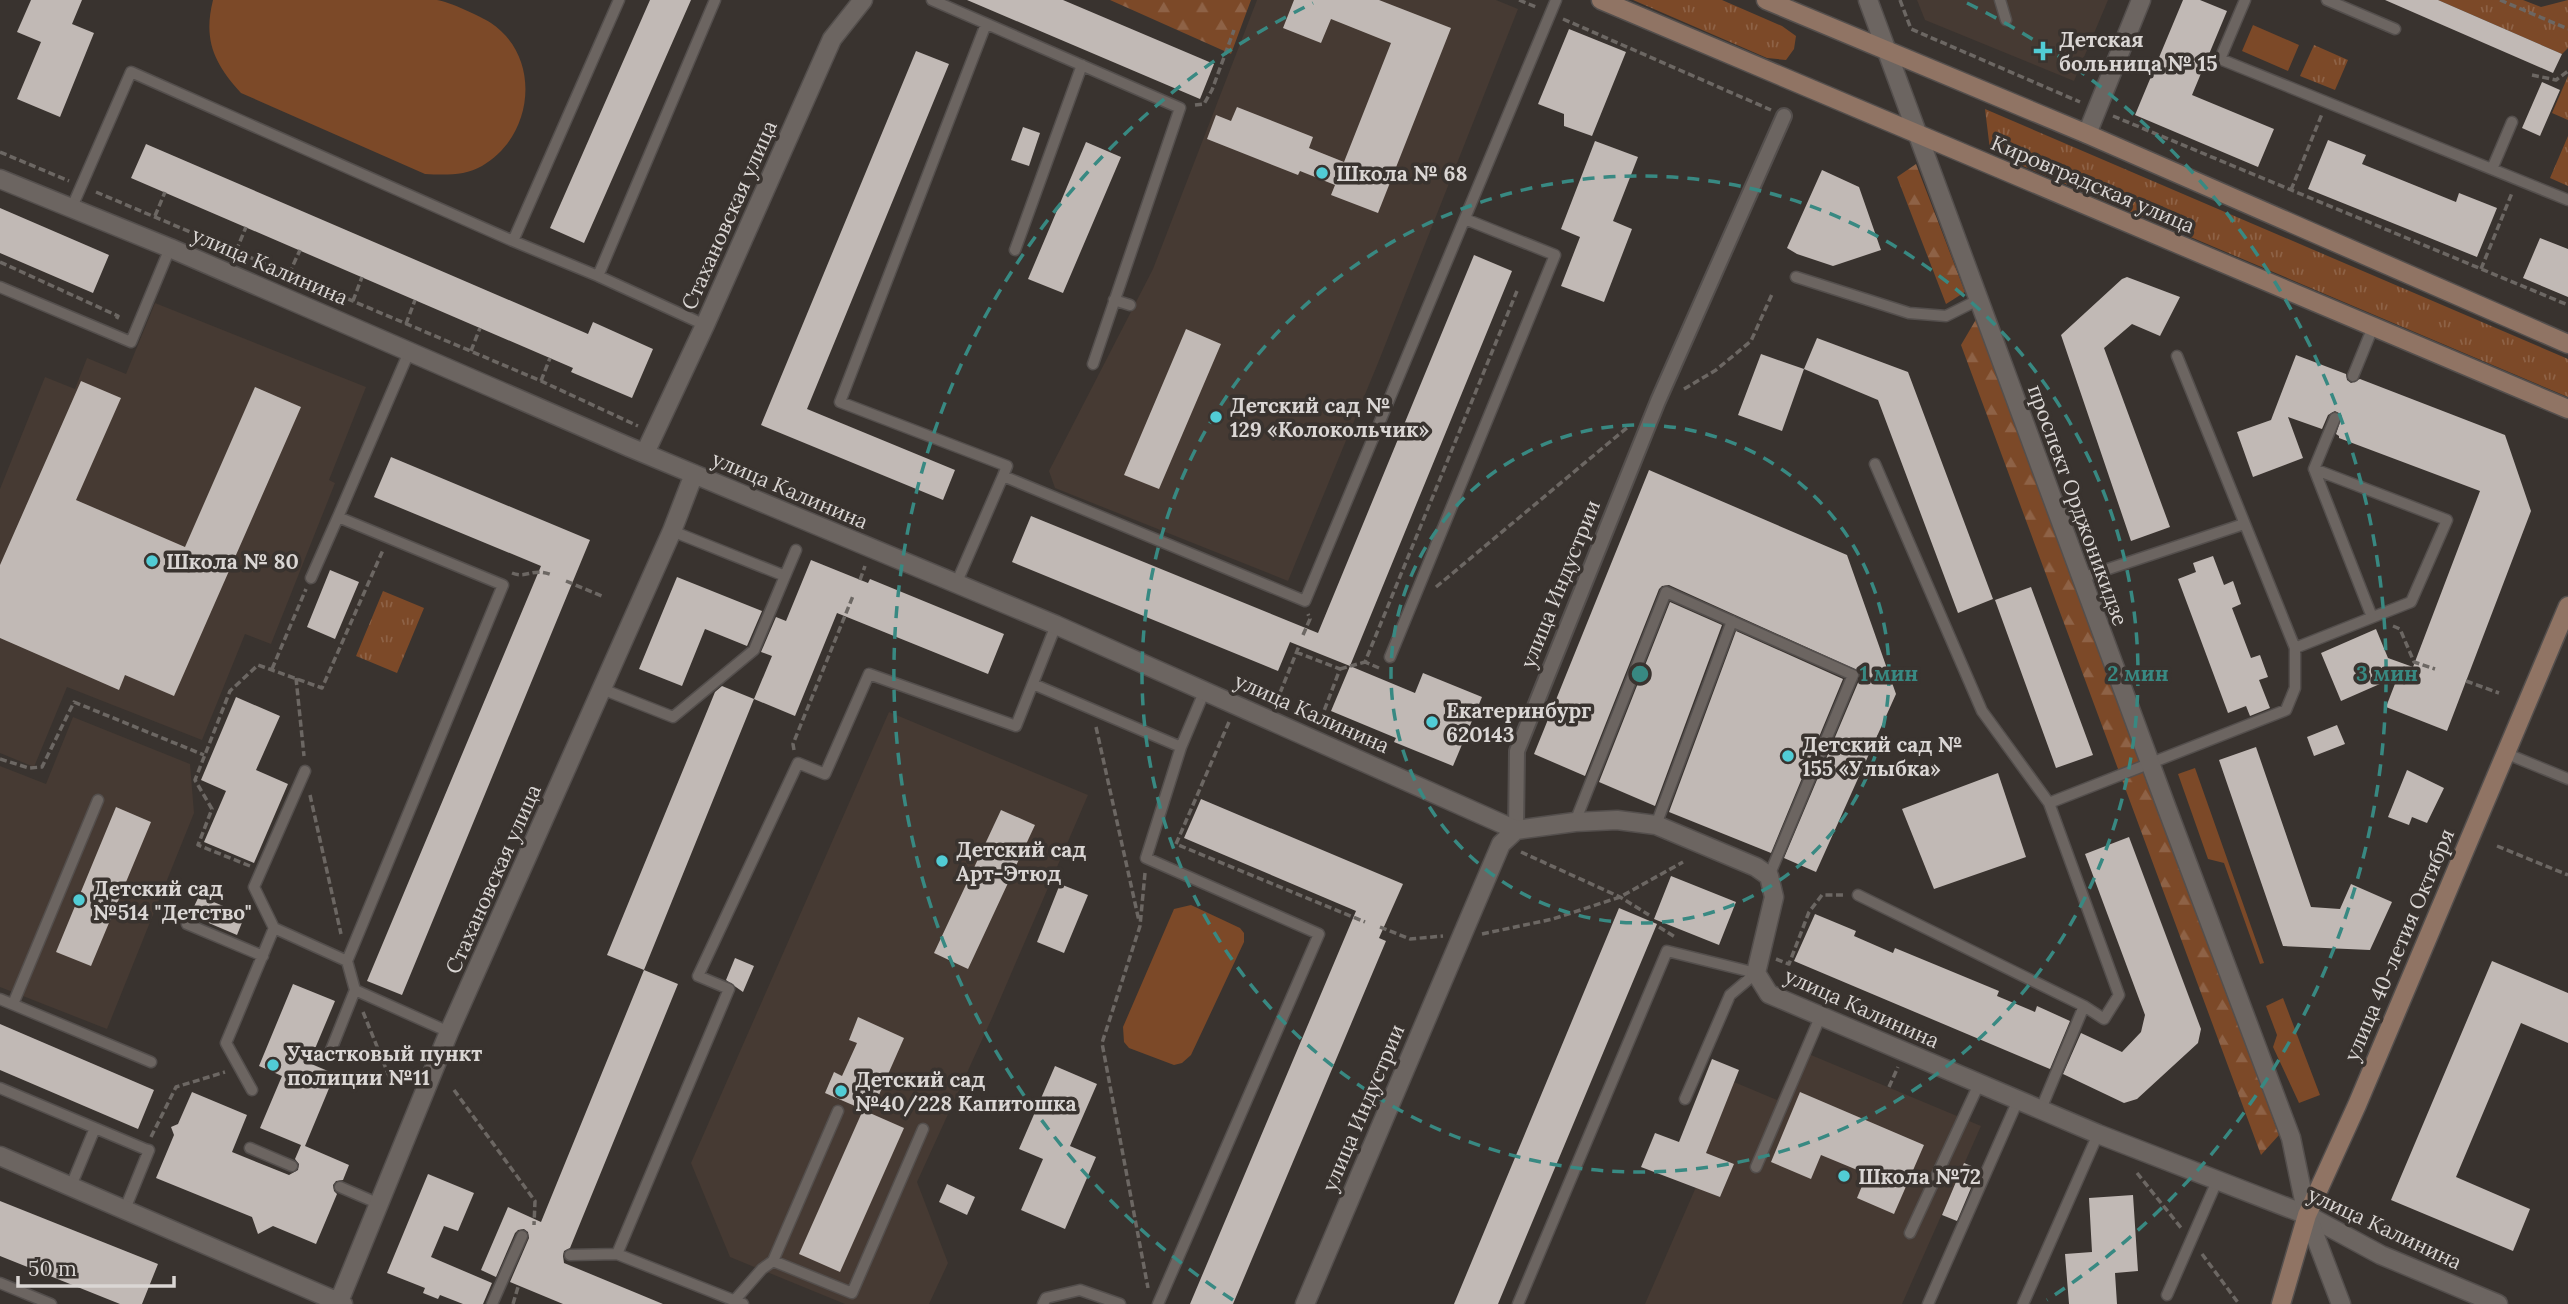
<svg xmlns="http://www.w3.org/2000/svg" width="2568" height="1304" font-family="Lora,serif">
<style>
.built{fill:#463a33}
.grass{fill:#7c4928}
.forest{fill:url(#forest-firs)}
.park{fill:url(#park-tufts)}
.building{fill:#c1b9b5}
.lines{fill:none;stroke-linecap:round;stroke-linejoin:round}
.service-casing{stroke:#544f4d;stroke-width:13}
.pedestrian-casing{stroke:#544f4d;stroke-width:18}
.minor-casing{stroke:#544f4d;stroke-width:21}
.tertiary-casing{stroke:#544f4d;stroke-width:21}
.secondary-casing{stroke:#544f4d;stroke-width:21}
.path{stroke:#6c6763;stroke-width:3.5;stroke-dasharray:7 3.5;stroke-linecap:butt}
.service{stroke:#6c6561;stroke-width:10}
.pedestrian{stroke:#6c6561;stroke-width:14}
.minor{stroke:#6c6561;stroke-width:18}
.tertiary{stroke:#6c6561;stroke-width:18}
.secondary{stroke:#907464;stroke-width:18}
.ring{fill:none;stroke:#388982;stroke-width:3.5;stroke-dasharray:12 9}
.poi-dot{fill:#51ccd5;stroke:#39332f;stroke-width:2.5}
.labels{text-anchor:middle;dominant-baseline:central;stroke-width:7;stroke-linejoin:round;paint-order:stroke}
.poi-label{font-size:21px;font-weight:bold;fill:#dad6d4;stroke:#39332f;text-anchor:start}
.street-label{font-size:21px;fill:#dad6d4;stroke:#39332f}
.centre{fill:#388982;stroke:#39332f;stroke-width:3.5}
.ring-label{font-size:21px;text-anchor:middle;font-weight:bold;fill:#388982;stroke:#39332f;stroke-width:7;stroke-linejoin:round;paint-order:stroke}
</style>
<defs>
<pattern id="forest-firs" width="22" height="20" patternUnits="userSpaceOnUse" patternTransform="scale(1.75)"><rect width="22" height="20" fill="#7c4928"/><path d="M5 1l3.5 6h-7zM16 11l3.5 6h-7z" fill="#8e6246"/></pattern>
<pattern id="park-tufts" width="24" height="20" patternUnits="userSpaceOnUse" patternTransform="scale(1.75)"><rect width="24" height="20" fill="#7c4928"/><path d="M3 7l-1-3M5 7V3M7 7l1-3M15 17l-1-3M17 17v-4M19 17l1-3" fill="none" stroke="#8e6246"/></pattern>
</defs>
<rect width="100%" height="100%" fill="#39332f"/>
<!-- built -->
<path class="built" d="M1257,0H1496L1518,9L1378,363L1288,581L1055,488L1049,471L1153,269Z
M1917,0H2108L2074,81L1925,20Z
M155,303L366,387L329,480L335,483L271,644L245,634L202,740L67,687L34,767L0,753V489L45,377L75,389L87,358L126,374Z
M889,712L1088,795L992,1018L917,1182L948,1263L929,1304H845L730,1257L691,1163Z
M73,717L190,764L194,813L107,1029L0,987V766L46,784Z
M1799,1050L1981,1126L1902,1304H1645L1696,1187L1720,1197L1734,1164L1706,1153L1734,1082L1777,1100Z"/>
<!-- grass -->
<path class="grass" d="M213,0C267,0 320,0 373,0C393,0 418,0 437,0C450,2 480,16 491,23C543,58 533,137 482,166C465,176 444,175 425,174L241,93C214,63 203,40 213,0Z
M2253,25L2299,45L2288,71L2242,51Z
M2195,768L2264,963L2260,964L2224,863L2208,859L2178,774Z
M1191,905L1240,928L1244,933V942L1191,1055L1182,1063L1174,1065L1129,1048L1124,1042L1123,1027L1174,909Z
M2283,998L2320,1095L2299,1103L2273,1047L2277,1035L2266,1006Z"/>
<!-- forest -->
<path class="forest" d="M1110,0H1251L1231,54Z
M1916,164L1965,292L1946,304L1897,177Z
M1978,316L2279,1135L2261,1155L1961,345Z"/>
<!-- park -->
<path class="park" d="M1633,0H1722L1782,26L1796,36L1794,49L1786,60L1767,58Z
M2438,0H2523L2541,7L2568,0V48L2562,54Z
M2314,45L2348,60L2335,90L2300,76Z
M2568,76V120L2552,113Z
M1985,109L2568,359V397L2016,163L1990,150Z
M2568,136V186L2550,178Z
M383,591L424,608L397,673L356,656Z"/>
<!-- building -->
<path class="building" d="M31,0H82L72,24L94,33L60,117L17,99L41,42L17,32Z
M650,0H691L584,243L550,228Z
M967,0H1063L1214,64L1200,99Z
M1294,0H1379L1451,28L1378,213L1331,195L1335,185L1300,171L1298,175L1207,139L1216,115L1231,121L1237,107L1313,137L1309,148L1344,162L1391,43L1331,19L1321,43L1283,28Z
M2183,0H2200L2227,11L2192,95L2274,129L2258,167L2135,115Z
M2385,0H2438L2562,54L2553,73Z
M1569,29L1626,52L1592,136L1564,126V114L1538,104Z
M916,51L949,64L807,409L955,470L943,500L761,425Z
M2542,82L2560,90L2540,136L2522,128Z
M1023,127L1040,133L1029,166L1011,160Z
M2328,140L2366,155L2362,164L2456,202L2459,193L2497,208L2477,257L2308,189Z
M1595,141L1638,157L1613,221L1632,229L1604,302L1561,286L1580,237L1561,229Z
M1086,142L1121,157L1063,293L1028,279Z
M146,144L588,334L593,322L653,349L632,398L571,372L573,368L131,178Z
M1822,170L1859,187L1881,250L1833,266L1797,254L1787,248Z
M0,208L109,255L93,293L0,253Z
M2540,238L2568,249V297L2523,278Z
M1474,255L1512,271L1350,666L1290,642L1278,671L1012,562L1031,516L1318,633Z
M2127,277L2180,297L2160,336L2132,324L2104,348L2170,527L2131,541L2061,335L2122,279Z
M1186,329L1221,344L1159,489L1124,475Z
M1817,338L1908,372L1993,599L1958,613L1878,400L1804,369Z
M1761,354L1804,369L1782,431L1738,415Z
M2296,355L2346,374L2347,380L2351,383L2360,379L2505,435L2531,511L2447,731L2386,707L2398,676L2341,701L2321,653L2376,629L2388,658L2413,667L2480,491L2339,438V436L2336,434L2342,416L2335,411L2328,415L2322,429L2288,417L2303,458L2253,477L2237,432L2271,420Z
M81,381L121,398L76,500L185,547L255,387L301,407L174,696L125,675L119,690L0,638V565Z
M391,457L590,540L402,995L367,981L541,566L374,497Z
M1649,470L1847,555L1896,694L1816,872L1784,858L1860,678L1859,671L1669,585L1662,586L1659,589L1585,776L1534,754Z
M2213,556L2224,585L2233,581L2241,604L2232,608L2251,658L2260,655L2268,677L2259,680L2270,708L2250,716L2246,706L2228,713L2178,579L2196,572L2193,563Z
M811,560L868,583L870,579L1004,634L988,674L837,613L795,716L754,699L772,656L761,652L776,617L786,621Z
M330,570L359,582L335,639L307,627Z
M677,577L762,611L747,646L705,629L682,686L639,669Z
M2031,587L2093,755L2056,768L1995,600Z
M1670,602L1722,625L1655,806L1599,782Z
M1736,631L1843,679L1771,853L1669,812Z
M1350,666L1415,693L1423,673L1482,697L1453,766L1394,742L1396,738L1331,711Z
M722,686L754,699L644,970L607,955L715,692Z
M236,697L280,716L256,770L288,784L254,863L204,842L226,791L201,780Z
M2337,725L2345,744L2314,756L2307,737Z
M2256,747L2311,907L2340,909L2351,884L2392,902L2370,950L2283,946L2219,760Z
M2407,770L2444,788L2427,823L2412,817L2409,825L2388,817Z
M1998,773L2026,857L1934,889L1902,809Z
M1201,799L1403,884L1379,938L1386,941L1233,1304H1190L1356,911L1184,838Z
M116,807L151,822L91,966L56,952Z
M1001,810L1035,825L968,969L934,953Z
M2129,837L2201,1029L2198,1043L2137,1099L2124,1103L2063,1074L2081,1033L2122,1052L2141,1032L2145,1015L2085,854Z
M1671,876L1736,902L1719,945L1654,919Z
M1060,884L1088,895L1064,953L1037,942Z
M199,896L245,915L237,935L190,915Z
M1619,908L1657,924L1498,1304H1454Z
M1815,914L1856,931L1854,936L1893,953L1895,948L1999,991L1997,996L2035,1012L2037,1006L2070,1021L2050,1069L1794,961Z
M735,958L754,966L743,992L726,980Z
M2492,961L2568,993V1043L2521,1023L2456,1177L2530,1209L2513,1251L2391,1200Z
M644,970L678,984L570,1248L564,1251L563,1256L564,1263L663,1304H563L510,1282L529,1238L528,1232L524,1229L518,1230L515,1233L496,1277L481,1270L508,1207L541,1222Z
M293,984L335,1001L309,1063L335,1074L305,1146L349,1165L343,1180L336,1181L333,1185L334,1191L337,1194L316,1244L273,1226L258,1234L252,1217L156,1178L174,1135L171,1127L178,1124L192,1092L247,1115L232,1152L289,1175L298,1170L299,1164L295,1159L301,1145L260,1128L282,1076L259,1066Z
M858,1017L904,1038L871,1113L825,1093L834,1072L842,1076L857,1043L849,1040Z
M0,1024L154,1090L138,1129L0,1070Z
M1712,1059L1739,1070L1706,1153L1734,1164L1720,1197L1641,1167L1655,1133L1679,1142Z
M1055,1066L1097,1084L1070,1146L1096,1157L1065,1229L1021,1210L1043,1159L1019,1149Z
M1800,1092L1924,1145L1894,1214L1857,1198L1867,1174L1821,1155L1811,1179L1771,1162Z
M863,1110L904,1128L840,1272L799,1254Z
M1964,1163L1979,1169L1957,1221L1942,1215Z
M428,1174L474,1193L458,1231L444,1226L431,1257L492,1283L483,1304H463L440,1295L438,1299L423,1293L425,1288L387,1273Z
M947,1184L975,1197L967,1215L939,1202Z
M2133,1195L2138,1271L2115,1273L2117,1304H2069L2065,1254L2092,1252L2089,1198Z
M0,1201L158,1264L142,1304H120L0,1256Z"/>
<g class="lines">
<!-- service casing -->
<g class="service-casing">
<path id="service" d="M932,0L1180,108L1093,364
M2000,0L2006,20
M2245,0L2220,59L2568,200
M2327,0L2395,29
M986,24L840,402L1007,466L1003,476
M2492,169L2512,122
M72,207L131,72L513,241L598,276L705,325
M513,241L619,0
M1015,250L1082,65
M598,276L715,0
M1796,277L1909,313L1946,316L1978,300
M0,287L131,342L170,248
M1114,300L1130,305
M409,352L338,517L503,585L347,961L355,990L449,1032
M2353,376L2373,327
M2335,418L2314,469L2372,617
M1875,464L1982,711L2049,803L2119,995L2104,1019L2084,1006L2041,1109
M785,576L796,550
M311,578L338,517
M2081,578L2244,524
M956,584L1003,476L1305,601L1556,0
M2295,648L2411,602L2447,520L2314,469
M1390,657L1555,255L1465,219
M1033,684L1181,747
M602,689L673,717L754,650L785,576L672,531
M2505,753L2568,779
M2049,803L2286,710L2295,688V648L2177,356
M1575,822L1666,592L1853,675L1769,876
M1656,825L1732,621
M1858,895L2084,1006
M187,924L263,956
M274,928L254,887L305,771
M0,999L151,1062
M13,1004L98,800
M329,1055L355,990
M0,1088L95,1128
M252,1090L226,1043L274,928L347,961
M1685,1099L1730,995L1756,973
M250,1148L292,1166
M1756,1167L1821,1015
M71,1186L95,1128L145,1149L149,1150L125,1209
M340,1187L377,1203
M1910,1233L1979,1084
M570,1255L617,1254
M773,1261L852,1293L923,1129
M0,1283L51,1304
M2167,1295L2217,1181
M734,1301L762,1269L773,1261L838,1111
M492,1304L522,1236
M743,1304L617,1254L729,989L698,976L798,763L825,774L869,674L1016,726L1056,625
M1043,1304L1046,1298L1080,1290L1120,1304
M1158,1304L1319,934L1146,858L1181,747L1205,690
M1518,1304L1667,951L1756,973
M1928,1304L2018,1100
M2023,1304L2098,1134"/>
</g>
<!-- pedestrian casing -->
<g class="pedestrian-casing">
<path id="pedestrian" d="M1516,830L1517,751L1658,401L1784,116"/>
</g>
<!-- minor casing -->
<g class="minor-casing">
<path id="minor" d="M2087,134L2141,0
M0,179L170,248L629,447L1056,625L1516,830L1575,822L1617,820L1656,825L1756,867L1769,876L1774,897L1756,973L1769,994L2098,1134L2307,1215L2381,1255L2498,1304
M645,453L705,325L832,39L863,0
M0,1156L343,1304
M338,1304L449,1032L672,531L694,474
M1305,1304L1501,844L1516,830"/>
</g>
<!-- tertiary casing -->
<g class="tertiary-casing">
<path id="tertiary" d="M1868,0L2166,806L2291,1138L2307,1215L2341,1304"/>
</g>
<!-- secondary casing -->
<g class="secondary-casing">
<path id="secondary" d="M1601,0L2568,409
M1766,0L2087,134L2568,344
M2281,1304L2307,1215L2357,1105L2568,606"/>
</g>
<!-- path -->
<path class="path" d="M1519,0L1536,7
M1900,0L1911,29L2080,102
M2500,0L2568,29
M1563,19L1771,110
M2532,75L2556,80L2568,71
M1195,105L1204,104L1212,90L1234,30
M2113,116L2568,305
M0,152L69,181
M2291,190L2322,114
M96,192L541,381L638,426
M155,216L165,192
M236,251L246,227
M0,262L118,316L116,320
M2481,269L2512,193
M289,274L300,250
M353,301L362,277
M406,324L415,300
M471,351L480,328
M541,381L550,358
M1684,389L1716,370L1751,341L1773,292
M512,573C527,579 532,567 552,575
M860,580L865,566
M566,581L604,597
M1436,587L1629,426
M2393,626L2400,629L2414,662L2435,669
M1303,635L1310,619L1308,614
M1296,652L1340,669L1324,711
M1379,668L1365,662L1517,291
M272,669L306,589
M1340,669L1365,662
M296,678L304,756
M2466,681L2499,693
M1280,693L1299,646
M1229,722L1176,844L1365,922
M1096,727L1139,921
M794,750L793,744L853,596
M0,759L29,768L42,767L74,702L204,755
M310,795L341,934
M2497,846L2568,875
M1521,852L1620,897L1649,915
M250,866L198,845L212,809L195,780L230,691L258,665L322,688L383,550
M1145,873L1140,926L1102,1043L1148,1288
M1380,927L1410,939L1443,936
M1659,927L1675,937
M1482,934L1553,919L1620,897L1683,862
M1776,959L1789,964L1809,912L1822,895H1846
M363,1012L393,1086
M1889,1087L1898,1067
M454,1090L535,1201L534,1225
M151,1137L176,1087L225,1072
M2137,1173L2182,1229
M2202,1254L2239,1304
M513,1304L518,1287"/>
<!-- service -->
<use href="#service" class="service"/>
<!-- pedestrian -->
<use href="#pedestrian" class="pedestrian"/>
<!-- minor -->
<use href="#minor" class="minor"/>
<!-- tertiary -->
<use href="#tertiary" class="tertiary"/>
<!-- secondary -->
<use href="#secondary" class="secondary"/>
</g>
<!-- distance rings -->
<g class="ring">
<circle cx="1640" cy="674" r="249"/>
<circle cx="1640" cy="674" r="498"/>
<path d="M1233 1300A747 747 0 0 1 1313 3M1967 3A747 747 0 0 1 2047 1300"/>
</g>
<!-- markers -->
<g class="poi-dot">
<path d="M2039.5 40.5h7v7h7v7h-7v7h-7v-7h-7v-7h7z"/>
<circle cx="1322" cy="173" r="7"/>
<circle cx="1216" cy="417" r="7"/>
<circle cx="152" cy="561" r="7"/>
<circle cx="1432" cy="722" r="7"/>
<circle cx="1788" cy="756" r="7"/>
<circle cx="942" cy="861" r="7"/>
<circle cx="79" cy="900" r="7"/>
<circle cx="273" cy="1065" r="7"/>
<circle cx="841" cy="1091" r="7"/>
<circle cx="1844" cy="1176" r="7"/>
</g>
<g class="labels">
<!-- poi labels -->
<g class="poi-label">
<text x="2059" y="39">Детская<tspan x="2059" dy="24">больница № 15</tspan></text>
<text x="1336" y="173">Школа № 68</text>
<text x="1230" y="405">Детский сад №<tspan x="1230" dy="24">129 «Колокольчик»</tspan></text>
<text x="166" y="561">Школа № 80</text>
<text x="1446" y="710">Екатеринбург<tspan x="1446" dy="24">620143</tspan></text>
<text x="1802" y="744">Детский сад №<tspan x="1802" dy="24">155 «Улыбка»</tspan></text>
<text x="956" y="849">Детский сад<tspan x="956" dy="24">Арт-Этюд</tspan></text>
<text x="93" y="888">Детский сад<tspan x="93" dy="24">№514 "Детство"</tspan></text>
<text x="287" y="1053">Участковый пункт<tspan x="287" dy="24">полиции №11</tspan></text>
<text x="855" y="1079">Детский сад<tspan x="855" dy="24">№40/228 Капитошка</tspan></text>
<text x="1858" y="1176">Школа №72</text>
</g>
<!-- street labels -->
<g class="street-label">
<text transform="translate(2093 184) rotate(23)">Кировградская улица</text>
<text transform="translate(729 215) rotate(-66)">Стахановская улица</text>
<text transform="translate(270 266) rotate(23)">улица Калинина</text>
<text transform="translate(790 490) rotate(23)">улица Калинина</text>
<text transform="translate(2078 505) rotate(70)">проспект Орджоникидзе</text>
<text transform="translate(1560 584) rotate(-68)">улица Индустрии</text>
<text transform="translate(1312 713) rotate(24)">улица Калинина</text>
<text transform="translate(493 879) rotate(-66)">Стахановская улица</text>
<text transform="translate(2399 945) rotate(-67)">улица 40-летия Октября</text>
<text transform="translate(1862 1008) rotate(24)">улица Калинина</text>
<text transform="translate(1363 1108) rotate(-67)">улица Индустрии</text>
<text transform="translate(2385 1228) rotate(25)">улица Калинина</text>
</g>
</g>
<circle cx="1640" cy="674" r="10" class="centre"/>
<g class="ring-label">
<text x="1889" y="681">1 мин</text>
<text x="2138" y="681">2 мин</text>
<text x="2387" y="681">3 мин</text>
</g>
<!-- scale -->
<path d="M18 1276v10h156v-10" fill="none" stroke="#dad6d4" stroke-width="3.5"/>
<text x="28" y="1276" font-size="21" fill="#dad6d4" stroke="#39332f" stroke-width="5" paint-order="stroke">50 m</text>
</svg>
